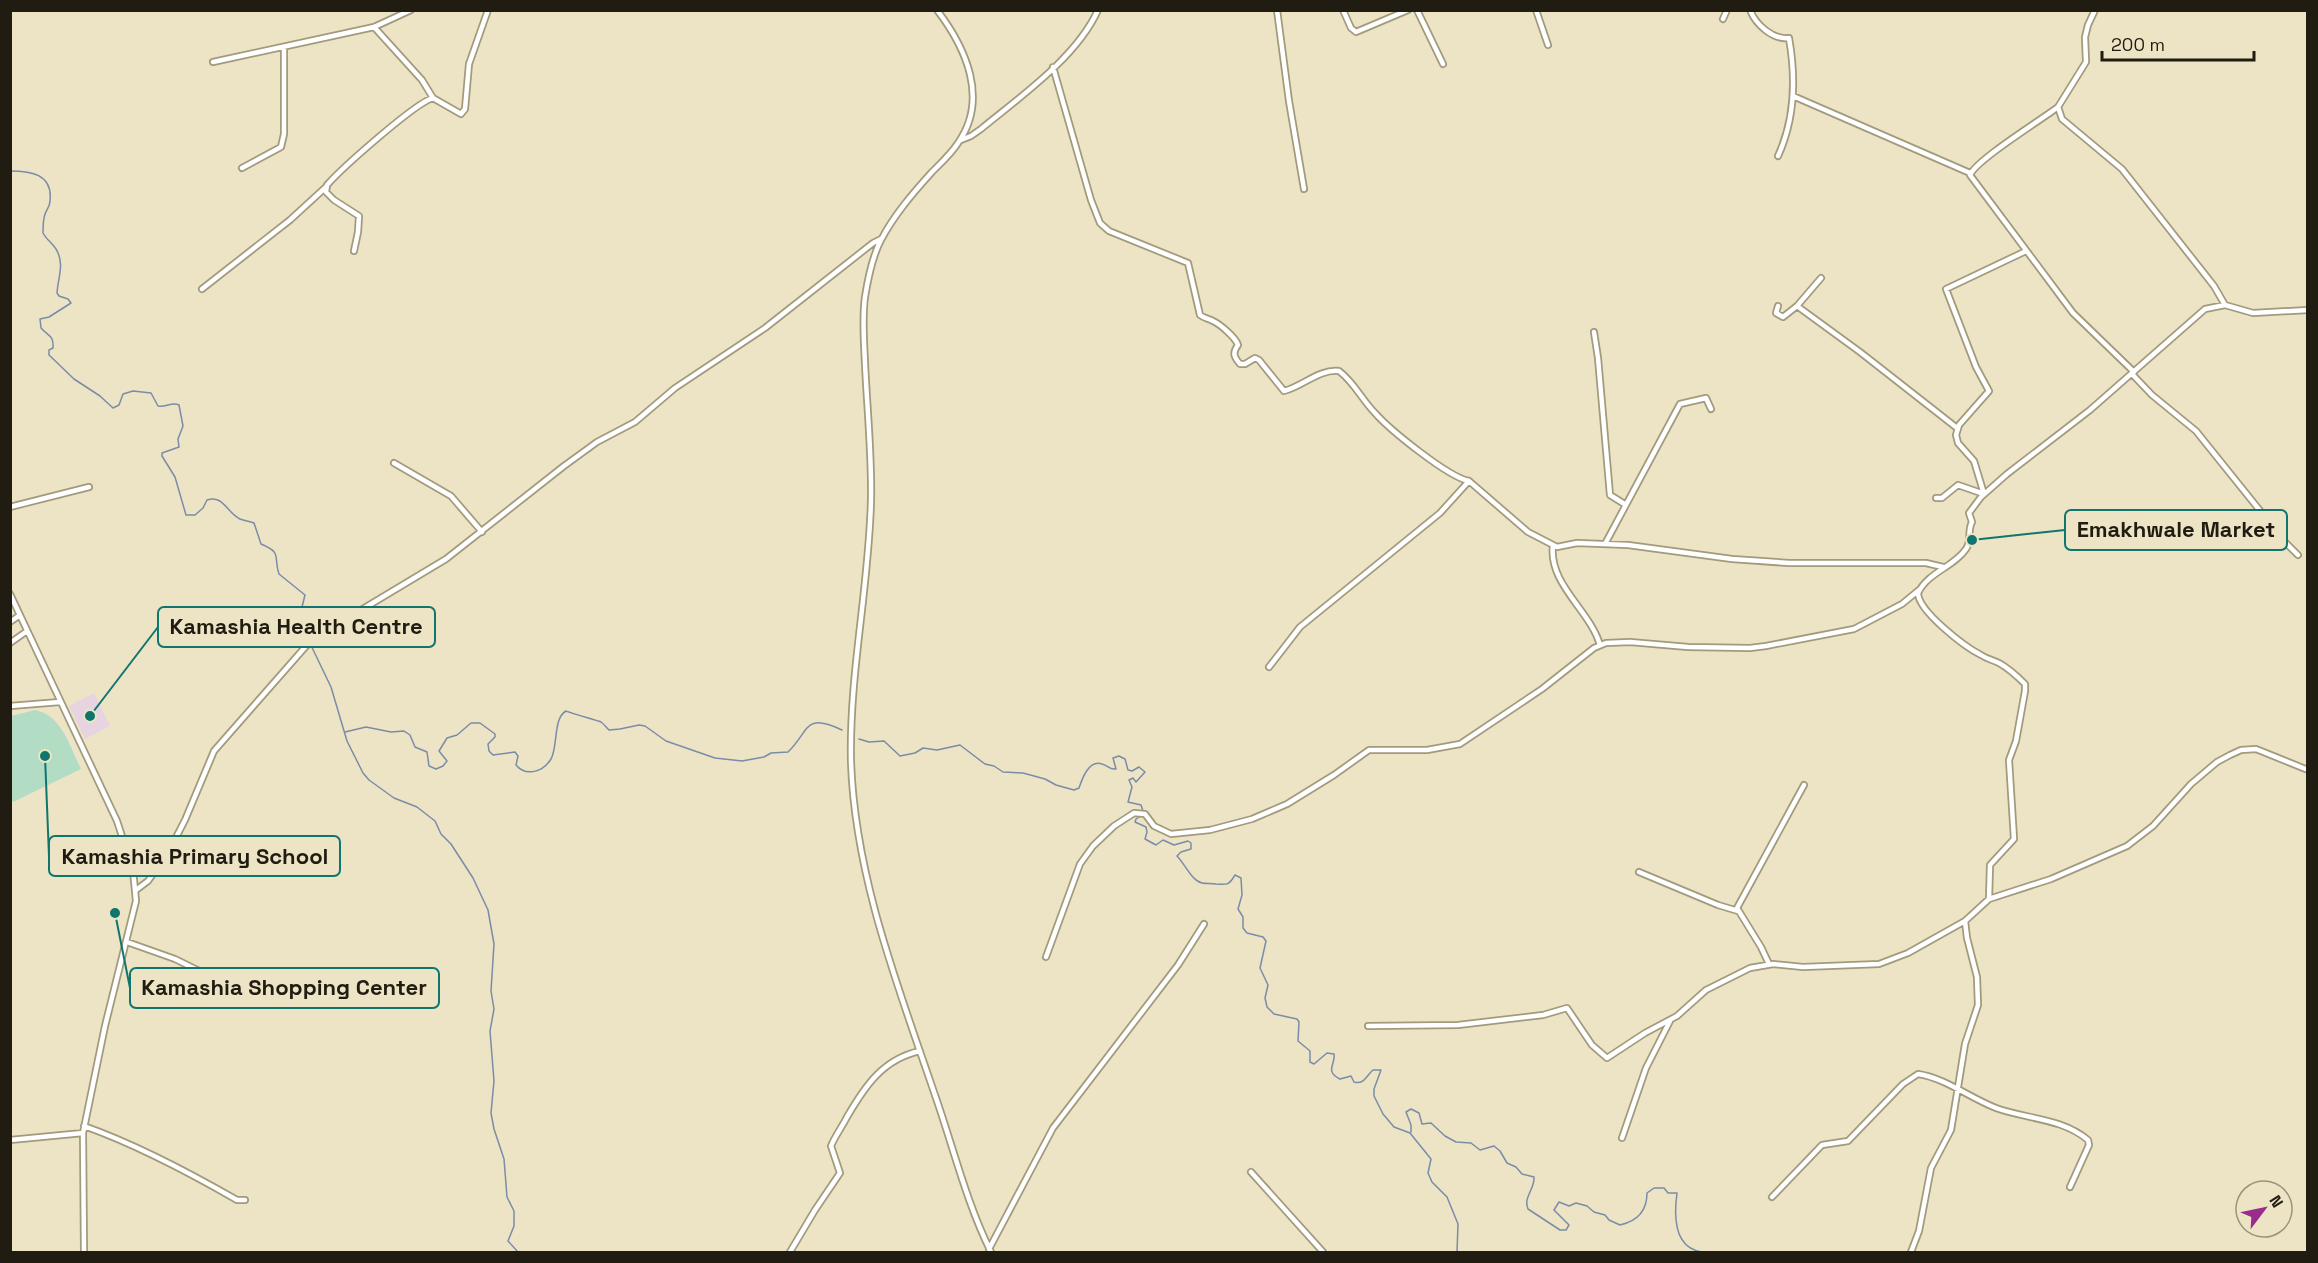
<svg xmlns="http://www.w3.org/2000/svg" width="2318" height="1263" font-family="'Space Grotesk',sans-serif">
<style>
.medical{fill:#e8d3e1}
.green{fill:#b3dcc5}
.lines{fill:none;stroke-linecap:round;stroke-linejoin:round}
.stream{stroke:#7a8ca8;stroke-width:1.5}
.minor-casing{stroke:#a29a7d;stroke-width:8}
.minor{stroke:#fff;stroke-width:4.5}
.leader{fill:none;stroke:#0f766e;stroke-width:2}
.callout-dot{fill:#0f766e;stroke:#ede4c5;stroke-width:2}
.callout{fill:#ede4c5;stroke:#0f766e;stroke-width:2}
.callout-label{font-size:22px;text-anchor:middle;font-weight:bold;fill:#201c11}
</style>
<rect width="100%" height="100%" fill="#ede4c5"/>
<!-- medical -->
<path class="medical" d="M94,693L110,726L85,739L69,706Z"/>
<!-- green -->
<path class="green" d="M35,710C62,715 70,747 81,769L13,802L10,797L11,716Z"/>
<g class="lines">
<!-- stream -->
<path class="stream" d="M10,171C31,171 53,174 50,201C50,206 47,209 45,214C43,220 43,227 43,233C46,239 52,243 56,249C65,264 58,277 57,293L59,296L68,299L71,303L49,317L40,319L41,328C48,336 54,335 53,348L49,350V355L74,379L100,396L113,408L119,405L123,394L133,391L151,393L158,406C166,408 172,401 179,405L183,426L178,439L179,447L162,453V456L175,477L186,515H195L203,508L207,500C224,495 226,512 240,519C245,521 249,521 254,523L261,544C283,553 273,557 279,574L305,595L302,607L306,635L331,687L347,741L363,773L369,780L394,798L417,807L435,821L441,834L451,844L473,878L488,910L494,944L491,991L494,1009L490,1031L494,1081L491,1113L494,1129L504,1159L507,1197L514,1211V1226L508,1241L518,1252
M345,732L366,727L391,732L404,731L410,735L415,747L427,752L429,766L436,769L443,766L447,761L439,751L447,738L457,735L471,723H480L495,734V737L488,744L489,751L493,755L515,752L518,756L516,765C526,777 543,772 551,759C558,747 553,718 566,711C567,712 599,721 601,722C604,724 606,727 609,730L620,729L639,725L645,726L666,741L715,758L742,761L764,757L771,753L788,752C810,731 803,712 842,730
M859,739L869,742L884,741L900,756L915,753L923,748L937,750L960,745L985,764L994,766L1003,772L1023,773L1045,779L1056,785L1074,790L1079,788C1082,779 1089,759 1102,764C1109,766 1109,770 1116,769L1113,758L1119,756L1125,759L1128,770L1132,771L1139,767L1145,772L1136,782L1133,778L1129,780L1132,787L1128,802L1141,805L1143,811
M1142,815L1136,819L1135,822L1146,827L1147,832L1145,839L1156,845L1163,840L1174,845L1188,841L1191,843V849L1181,852L1177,856C1185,864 1191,880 1202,883C1206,884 1212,883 1216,884C1228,885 1229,885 1235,875L1241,878L1242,895L1238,909L1243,917V928L1247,933L1263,937L1266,941L1260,968L1268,985L1265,998L1267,1007L1274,1014L1297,1019L1299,1022L1298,1041L1310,1051V1062L1314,1064L1327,1053L1334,1054C1336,1064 1324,1071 1340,1079L1351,1076L1354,1082C1364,1085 1366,1076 1373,1070H1381L1374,1089V1096L1383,1114L1394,1127L1410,1133L1431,1159L1428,1173L1432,1182L1447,1197L1458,1224L1457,1252
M1411,1132V1125L1406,1112L1411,1109L1419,1113L1422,1124L1431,1123L1445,1136L1456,1142L1471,1143L1480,1150L1494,1146L1500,1151L1507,1163L1516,1167L1522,1174L1534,1177C1535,1189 1523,1197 1528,1209L1560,1230H1566L1569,1225L1554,1210L1559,1202L1569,1206L1576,1203L1587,1206L1594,1212L1605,1215L1609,1220L1620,1225C1638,1221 1647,1210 1647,1193L1654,1188H1664L1668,1193H1677C1674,1215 1673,1248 1702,1252"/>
<!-- minor casing -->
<g class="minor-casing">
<path id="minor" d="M937,10C966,48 989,99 958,143C951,154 941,163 932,172C913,193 894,215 881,240C872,257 868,278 865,297C862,318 864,341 865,363C867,408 872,455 871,500C869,588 849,674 851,762C855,878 899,989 936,1098C954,1150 967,1204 991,1252
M1277,10L1289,101L1304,189
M1343,10L1351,28L1356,32L1408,10
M1417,10L1443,64
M1536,10L1548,45
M1750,10C1756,25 1773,40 1789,38C1796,78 1795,119 1778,156
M2095,10L2088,25L2085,37L2086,62L2058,107L2062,119L2122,169L2214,286L2225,305
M1723,19L1727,10
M374,27L422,80L433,98L461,114L465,109L469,64L488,10
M213,62L374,27L411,10
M1053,67L1091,200L1100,223L1109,231L1188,263L1200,315C1205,319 1208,318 1213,321C1220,324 1236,338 1238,345C1232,353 1234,357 1240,364H1245L1255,358L1259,360L1284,391C1303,386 1319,369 1339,371C1354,382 1362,400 1375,413C1390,430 1448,477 1469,481
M1793,96L1970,173
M2058,107C2041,120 1976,160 1970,175L2073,313L2134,372
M961,140L971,136L981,129C1020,97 1077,57 1098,10
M242,168L281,147L284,134V47
M354,251L358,232L359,216L334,200L326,192L327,185C342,168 415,103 433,98
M1821,278L1797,306L1860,352L1957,428
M202,289L290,220L326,187
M1778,306L1776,313L1783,317L1797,306
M1594,332L1598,358L1610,495L1626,505
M2132,374L2152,395L2196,431L2286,543L2298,555
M394,463L451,496L482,532
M1984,494L1974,461L1958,443L1956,435L1959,425L1989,391L1976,367L1946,289L2026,251
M1936,498H1942L1958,485L1984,494
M10,507L89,487
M1605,544L1680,404L1706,398L1711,409
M1553,545C1548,584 1590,610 1600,645
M10,594L117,821L133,870L136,901L105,1026L83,1133L84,1252
M10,622L20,615
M10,643L27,631
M1269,667L1300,627L1440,513L1469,481L1528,532L1557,547L1577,543L1628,545L1732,559L1789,563H1926L1943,567
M10,706L60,702
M1639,872L1718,905L1738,911
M136,890L148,881L168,853L185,820L214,751L307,645L336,625L446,559L564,466L597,442L635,422L675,388L765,328L873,243L881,239
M1989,899L2051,879L2127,846L2153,826L2191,784L2217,762L2230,755L2241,750L2256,749L2308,770
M127,942L175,959L230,986L265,997
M1046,957L1080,864L1093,846L1114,826L1134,813L1145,814L1154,826L1171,834L1210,830L1252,819L1287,804L1334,775L1369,750H1427L1460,744L1542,689L1594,648L1606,643L1630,642L1688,647L1750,648L1766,646L1854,629L1902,604L1919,590
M1769,964L1761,947L1737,908L1804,785
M1368,1026L1458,1025L1543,1015L1567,1008L1592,1045L1607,1058L1645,1033L1677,1016L1706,990L1750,968L1773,964L1803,967L1879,964L1908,953L1965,921
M84,1126C135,1144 190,1173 237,1200H245
M1622,1138L1646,1068L1670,1021
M10,1140L83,1133
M1251,1172L1323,1252
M1772,1197L1822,1145L1848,1141L1903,1084L1918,1074C1945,1078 1970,1098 1996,1108C2026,1119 2062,1118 2088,1140L2089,1145L2070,1187
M989,1249L1053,1128L1178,965L1204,924
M790,1252L815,1210L840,1173L831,1146C835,1136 842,1127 847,1117C865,1086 883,1059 920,1051
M1911,1252L1919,1231L1931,1168L1951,1130L1965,1044L1978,1005L1977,977L1967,938L1965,921L1989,899L1990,865L2014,839L2009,760L2016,741L2025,691V684C2017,676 2008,668 1999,663C1993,660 1987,659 1981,655C1965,647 1918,611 1918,593C1928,572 1954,567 1966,549C1972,541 1967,531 1972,522L1969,513L1981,497L2007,474L2090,410L2205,309L2225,305L2253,313L2308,310"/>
</g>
<!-- minor -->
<use href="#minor" class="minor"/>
</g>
<!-- callouts -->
<path class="leader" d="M1972 540L2065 530M90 716L158 627M45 756L49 856M115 913L130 988"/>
<g class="callout-dot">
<circle cx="1972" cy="540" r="6"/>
<circle cx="90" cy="716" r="6"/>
<circle cx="45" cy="756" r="6"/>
<circle cx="115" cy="913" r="6"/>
</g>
<g class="callout">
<rect x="2065" y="510" width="222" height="40" rx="6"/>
<rect x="158" y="607" width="277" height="40" rx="6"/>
<rect x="49" y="836" width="291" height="40" rx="6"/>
<rect x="130" y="968" width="309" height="40" rx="6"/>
</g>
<g class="callout-label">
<text x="2176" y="537">Emakhwale Market</text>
<text x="296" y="634">Kamashia Health Centre</text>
<text x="195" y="864">Kamashia Primary School</text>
<text x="284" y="995">Kamashia Shopping Center</text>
</g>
<!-- border -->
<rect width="2318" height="1263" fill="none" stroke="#201c11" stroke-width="24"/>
<!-- north arrow -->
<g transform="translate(2264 1209) rotate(58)"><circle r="28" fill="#ede4c5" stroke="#9b947d" stroke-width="1.5"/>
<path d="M0-4.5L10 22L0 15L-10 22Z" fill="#9a2c8c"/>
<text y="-9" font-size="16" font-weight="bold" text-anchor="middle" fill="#201c11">N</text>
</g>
<!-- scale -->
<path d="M2102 51v9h152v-9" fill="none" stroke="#201c11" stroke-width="3"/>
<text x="2111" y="51" font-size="18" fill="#201c11" stroke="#ede4c5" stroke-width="4.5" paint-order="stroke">200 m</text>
</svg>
